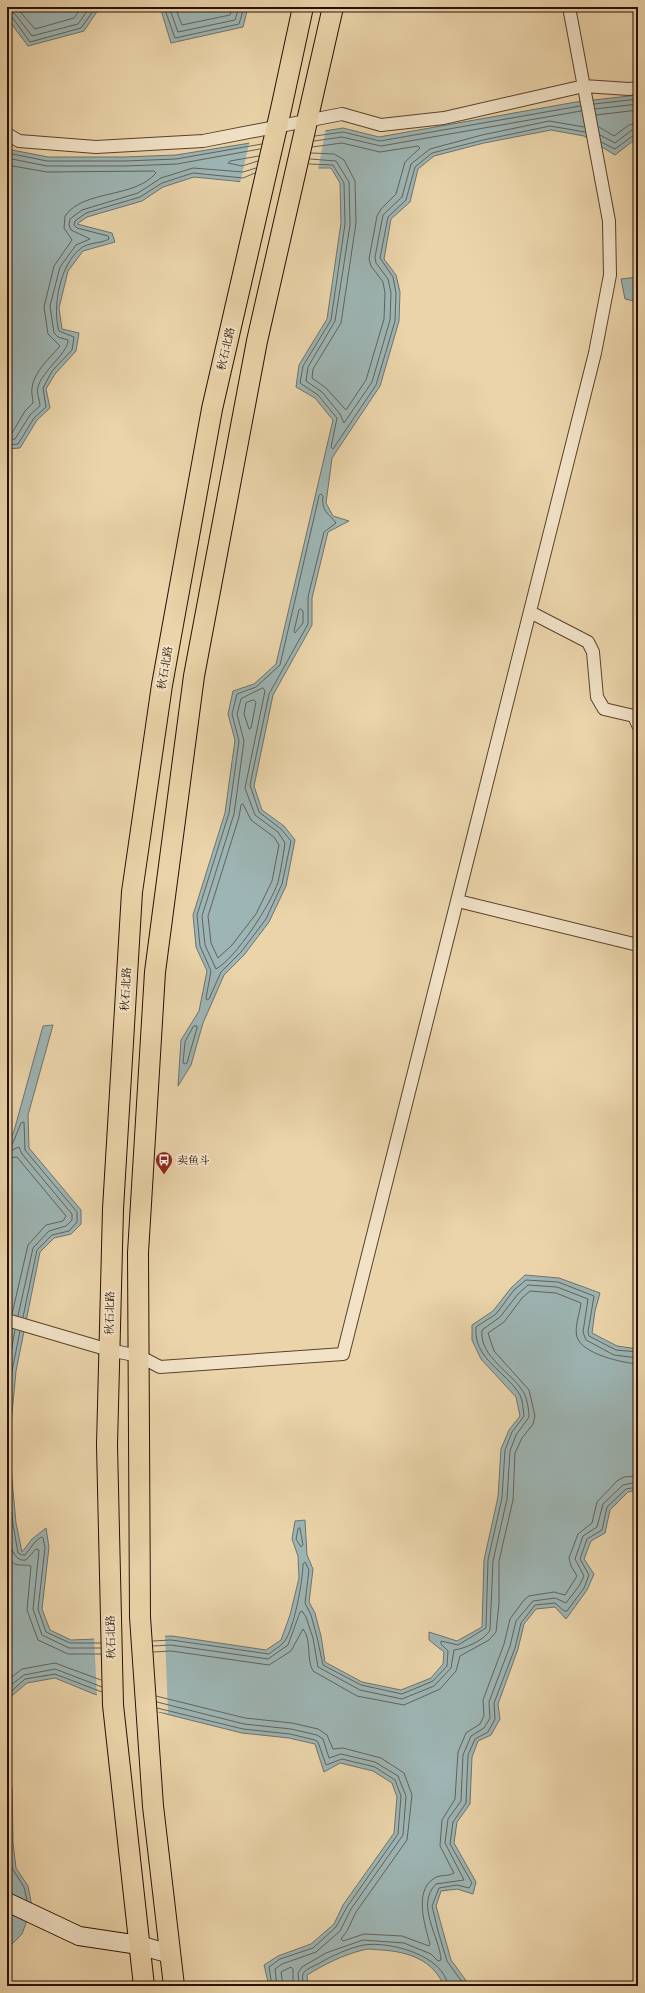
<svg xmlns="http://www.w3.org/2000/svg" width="645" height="1993" font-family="'IM FELL French Canon','Noto Serif SC',serif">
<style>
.water{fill:#9db5b4;stroke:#6e736d}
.pier{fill:#ebd4aa}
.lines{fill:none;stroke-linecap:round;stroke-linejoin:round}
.shore{stroke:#62625c;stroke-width:1}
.street-casing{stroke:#59412d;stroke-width:14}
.secondary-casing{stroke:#281003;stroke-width:20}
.primary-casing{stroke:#281003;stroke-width:22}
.street{stroke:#f2e3c8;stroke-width:12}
.secondary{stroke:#f2e3c8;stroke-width:18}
.primary{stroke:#ebd4aa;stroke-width:20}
.labels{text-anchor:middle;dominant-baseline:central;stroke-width:4;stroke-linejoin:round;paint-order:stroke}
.street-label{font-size:11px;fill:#281003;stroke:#f2e3c8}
.poi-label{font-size:11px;fill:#281003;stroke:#f2e3c8;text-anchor:start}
</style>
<rect width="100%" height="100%" fill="#ebd4aa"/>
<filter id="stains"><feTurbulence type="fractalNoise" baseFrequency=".005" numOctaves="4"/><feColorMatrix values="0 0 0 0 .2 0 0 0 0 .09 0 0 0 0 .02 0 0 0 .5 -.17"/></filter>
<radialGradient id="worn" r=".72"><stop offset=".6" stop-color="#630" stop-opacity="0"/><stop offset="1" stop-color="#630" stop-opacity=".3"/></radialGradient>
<!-- water -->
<path class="water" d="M7,7H100L84,31L28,46L7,18Z
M160,7H248L243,27L171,43Z
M638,95V137L615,155L584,136L551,130L484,143L434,156L418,169L410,202L391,219L384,259L396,275L400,292L399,321L380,386L332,458L326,503L333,516L349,521L328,532L312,598V625L273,695L254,786L262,810L284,826L295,840L286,886L269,922L244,955L224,975L203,1023L191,1065L178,1086L181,1040L199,1011L207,971L196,947L193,915L225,813L235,740L228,714L233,691L254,684L276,664L333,420L315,398L296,387L299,365L327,319L341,223L340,183L331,168H281L244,182L194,177L163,187L142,201L87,217L77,224L112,233L115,242L83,251L68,271L59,308L62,329L79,333L76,351L55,374L46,389L50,408L37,420L20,448L7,449V149L48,157H125L176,155L343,128L379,137L576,102Z
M638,277V302L625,299L621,279Z
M53,1025L28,1115L29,1148L81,1210V1224L71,1234L54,1238L40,1252L16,1371L9,1446L16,1523L22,1552L32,1539L46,1528L49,1547L42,1609L50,1630L71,1640L172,1636L266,1650L281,1640L290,1615L299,1578L298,1556L292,1539L295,1521L305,1520L307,1555L313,1569L309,1602L315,1613L321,1636L325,1662L362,1682L401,1690L431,1678L443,1664L444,1652L429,1640V1632L457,1641L482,1627L484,1560L498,1497L501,1449L509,1430L520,1416L516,1397L481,1359L472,1340V1325L493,1311L511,1288L525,1275L559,1278L600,1293L595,1311L592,1333L617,1346L638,1349V1490L628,1492L610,1510L605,1533L591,1541L584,1559L594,1574L587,1590L566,1619L555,1607L536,1609L524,1624L518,1649L498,1704L500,1719L491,1735L478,1741L472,1757L470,1804L457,1822L454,1843L476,1882L473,1894L457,1889L441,1891L436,1906L451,1960L470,1986H444C433,1960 409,1952 382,1950C376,1950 369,1948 363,1950C343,1955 325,1964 307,1975L308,1986H269L264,1965L278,1956L311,1944L334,1924L343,1905L394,1833L397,1797L392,1783L373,1771L340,1763L324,1772L315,1744L289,1738L242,1733L170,1715L94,1694L55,1678L27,1683L7,1700V1146L14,1131L43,1026Z
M7,1782L12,1788L13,1843L16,1868L28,1886L32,1907L22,1934L7,1949Z"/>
<!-- pier -->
<path class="pier" d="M326,128L318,170H281L245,184L240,183L250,140Z
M165,1635L168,1713L143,1710L97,1697L94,1637Z"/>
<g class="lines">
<!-- shore -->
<path class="shore" d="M16,7L35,29L74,18L82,7
M164,7L175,38L239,24L244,7
M169,7L178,32L235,20L239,7
M175,7L182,25L230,15L233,7
M7,11L15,14L32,36L78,24L90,7
M7,16L12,17L30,42L81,28L96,7
M594,104L638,99
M595,109L638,104
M596,115L638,110
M599,127L614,136L629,125L638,123
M600,135L615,143L632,130L638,129
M315,136L343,132L380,141L580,106
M314,141L342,137L381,146L581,111
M601,142L615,149L634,135L638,134
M7,153L47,161H125L176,159L262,144
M311,153L334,154L344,160L355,181L356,223L341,323L313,369L312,378L326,388L346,410L366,380L384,319L385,293L383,282L371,266L369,259L377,216L381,209L396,194L405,162L420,148L418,146L380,152L342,143L312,147
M7,158L47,166H125L177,164L260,149
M310,159L336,161L349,182L350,225L335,321L308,367L306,381L322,392L340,414L344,423L372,382L390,320L391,293L388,279L376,263L375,257L383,215L402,197L411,164L430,149L482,135L549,121L584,127
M258,161L242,166L228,163L230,161L259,156
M309,164L333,165L344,183L345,224L331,320L303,366L300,383L318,395L337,418L331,447L333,449L376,385L395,321L396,293L393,277L380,258L388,217L406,200L415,167L432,153L483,140L550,126L585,132
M7,165L47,172L154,171L156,173C134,199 84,189 65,216L64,228L72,240L54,266L44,307L48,334L60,346C50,358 34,371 32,388C31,393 33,398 33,403L25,411L12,433L7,434
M7,440L15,439L30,415L40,406C40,400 36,393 38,387C42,371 69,352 68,340L58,337L54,333L50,306L60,267L76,245L90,239L71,230L69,225L70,219L82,210L138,193L161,178L193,168L243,172L256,168
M7,445L18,444L34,418L46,407L43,388L52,371L72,350L74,337L59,331C52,307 60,265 80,249C87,242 101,244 109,239L108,236L77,228L74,225L75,221L86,213L140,197L162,183L193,173L243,178L255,173
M321,494L323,496C321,512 329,513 336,523L324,532L308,597V624L269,694L250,785L259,812L281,829L291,841L282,884L266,919L241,952L221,972L209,999L207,1000L206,998L211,971L200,946L197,915L229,813L239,741L232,714L237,694L256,687L280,665L319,496Z
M301,609L303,611V623L295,633L294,631L299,610Z
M263,688L265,691L245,788L255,815L278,832L285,843C283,856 281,870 278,882C271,904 236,958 216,969L205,945L202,916L234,814L244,741L237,714L241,699Z
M254,700L256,702L251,728L249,729L244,714L246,703Z
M243,804L251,820L274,837L279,845L272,881L256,914L232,945L218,958L211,943L208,916L239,817L241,805Z
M194,1026H197V1028L187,1063L185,1064L183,1063L185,1042Z
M7,1147L12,1145L21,1123L24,1122L25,1150L77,1212V1222L69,1231L52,1235L37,1250L23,1317
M7,1152L19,1147L22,1154L72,1214V1220L66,1226L49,1231L33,1248L18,1316
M7,1158L17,1157L66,1216L63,1221L46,1225L28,1245L12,1314
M7,1375L15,1330
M7,1428L12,1371L20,1331
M7,1464L13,1524L18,1553L22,1555H25L35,1542L41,1537L43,1538L45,1548L38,1609L46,1632L70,1643H101
M7,1518C8,1530 9,1563 26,1560L36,1549L39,1550L33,1609L42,1635L69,1648H101
M300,1528L303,1545L301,1547L296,1539L298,1529Z
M7,1553C12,1570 21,1563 31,1566L27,1610L38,1640L68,1654H101
M153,1641L171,1640L269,1654C273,1650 280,1647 284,1642C294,1630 303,1580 303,1564L305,1562L309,1570L305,1603L311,1615L317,1637L323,1665L361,1685L402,1694L433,1681L447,1666L448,1651L441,1644V1641L458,1645L486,1628L488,1560L502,1498L505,1450L512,1432L524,1416C523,1410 523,1401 520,1395C506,1371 473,1359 476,1327L496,1314L514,1290L526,1280L558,1282L594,1296L588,1332L589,1336L616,1350L638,1352
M153,1646L171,1645L268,1659L288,1645L300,1612L302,1611L306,1617L313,1638L318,1667L360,1690L402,1699L434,1686L451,1668L454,1650C464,1649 485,1640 490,1630L493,1561L507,1499L510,1451L516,1435L529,1417C529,1410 527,1399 524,1393C512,1372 479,1357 482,1330L500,1317L518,1294L528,1285L557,1287L588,1299L583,1332L586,1340L614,1355L638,1358
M153,1652L171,1651L269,1665L291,1651L303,1629C312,1640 306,1659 313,1671L357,1696L404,1705L440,1689L456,1671L460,1656L489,1640L496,1632L499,1603V1561L513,1500L515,1453L522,1438L533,1424L535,1416L529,1390L494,1351L488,1333L504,1322L522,1298L530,1291L556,1293L581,1303C580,1313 574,1327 577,1337C582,1354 623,1363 638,1364
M7,1681L22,1669L55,1663L101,1680
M7,1688L24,1675L55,1669L102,1687
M7,1695L25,1679L55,1674L102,1692
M156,1696L245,1718L292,1723L318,1729L327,1735L333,1749L343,1748L381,1758L404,1773L412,1795L407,1840L356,1912L347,1931L341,1939L343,1941L364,1934L402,1936L429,1946L430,1944C425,1926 414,1892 433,1879C439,1874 448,1877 454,1873L440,1846L442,1820L455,1799L458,1752L466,1733L480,1724L484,1716L483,1700L504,1644L510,1619L524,1600L529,1596L554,1592L565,1595L577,1576L571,1566L569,1558L578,1534L592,1523L597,1502L617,1481L624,1477L638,1476
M157,1702L244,1724L291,1729L317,1735L323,1739L329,1758L341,1754L375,1762L398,1776L406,1796L403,1835L351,1909L340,1931L316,1952L282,1964L275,1969L277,1986
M157,1708L243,1729L290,1734L315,1740L318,1742L326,1765L342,1759L375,1767L395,1780L401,1796L398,1834L347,1907L336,1927L313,1948L280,1959L269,1967L272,1986
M7,1789L9,1843L12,1868L24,1887L27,1900
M283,1986L281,1972L291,1967L293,1969V1986
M299,1986L298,1973L302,1967L326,1953L363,1940L404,1943L431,1954L438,1961L441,1960C440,1937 415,1905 436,1884L464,1880L445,1843L448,1819L461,1801L463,1755L471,1736L484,1728L490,1718L489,1702L510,1646L516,1621L533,1601L555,1598L566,1603L579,1586L584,1576L575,1559L583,1536L597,1527L603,1504L623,1485L638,1482
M304,1986C303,1983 302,1977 303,1974C305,1969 314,1966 318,1964C331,1956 349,1948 364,1945C389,1941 444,1955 448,1986
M465,1986L447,1961L438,1931L432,1906L439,1888L457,1885L469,1888L472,1883L450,1844L453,1822L466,1803L468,1755L475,1739L488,1732L495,1719L494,1703L515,1648L521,1623L535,1605L555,1603L564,1611H567L584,1588L589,1575L580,1559L587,1539L602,1530L607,1507L626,1489L638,1487"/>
<!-- street casing -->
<g class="street-casing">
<path id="street" d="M7,134L19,141L96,147L203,141L342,114L381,125L444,118L584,86L629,89L638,88
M530,612L588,642L593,652L597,697L604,709L634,716L638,725
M458,901L638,945
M7,1320L109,1350L139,1356L160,1367L343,1354L595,353L610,275L609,221L569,7"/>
</g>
<!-- secondary casing -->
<g class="secondary-casing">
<path id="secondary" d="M7,1902L79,1936L139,1945L170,1954"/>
</g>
<!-- primary casing -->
<g class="primary-casing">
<path id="primary" d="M144,1986L113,1705L107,1445L113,1209L132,892L162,685L212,409L281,109L303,7
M174,1986L153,1806L140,1617L138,1253L155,972L194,676L257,341L333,7"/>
</g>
<!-- street -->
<use href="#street" class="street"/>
<!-- secondary -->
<use href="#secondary" class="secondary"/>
<!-- primary -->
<use href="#primary" class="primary"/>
</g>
<!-- icons -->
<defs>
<g id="bus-pin" transform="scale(0.9)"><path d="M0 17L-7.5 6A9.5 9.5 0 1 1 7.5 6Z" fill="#8f2418" stroke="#f2e3c8"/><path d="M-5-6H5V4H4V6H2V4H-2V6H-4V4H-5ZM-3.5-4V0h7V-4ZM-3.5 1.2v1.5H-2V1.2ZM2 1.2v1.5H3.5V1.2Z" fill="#fff"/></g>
</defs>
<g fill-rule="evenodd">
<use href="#bus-pin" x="164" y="1160"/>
</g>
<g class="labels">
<!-- street labels -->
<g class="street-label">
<text transform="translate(226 349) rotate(-77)">秋石北路</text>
<text transform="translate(165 668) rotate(-80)">秋石北路</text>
<text transform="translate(126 989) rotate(-87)">秋石北路</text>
<text transform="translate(110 1313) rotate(-89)">秋石北路</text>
<text transform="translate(111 1637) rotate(-91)">秋石北路</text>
</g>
<!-- poi labels -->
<g class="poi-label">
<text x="177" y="1160">卖鱼斗</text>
</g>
</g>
<!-- margin -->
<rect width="645" height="1993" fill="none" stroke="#ebd4aa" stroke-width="24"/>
<rect x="8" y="8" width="629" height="1977" fill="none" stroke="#281003" stroke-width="2"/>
<rect x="12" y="12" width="621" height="1969" fill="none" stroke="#281003"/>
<rect width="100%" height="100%" filter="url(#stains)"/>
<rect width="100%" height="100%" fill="url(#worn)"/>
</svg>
